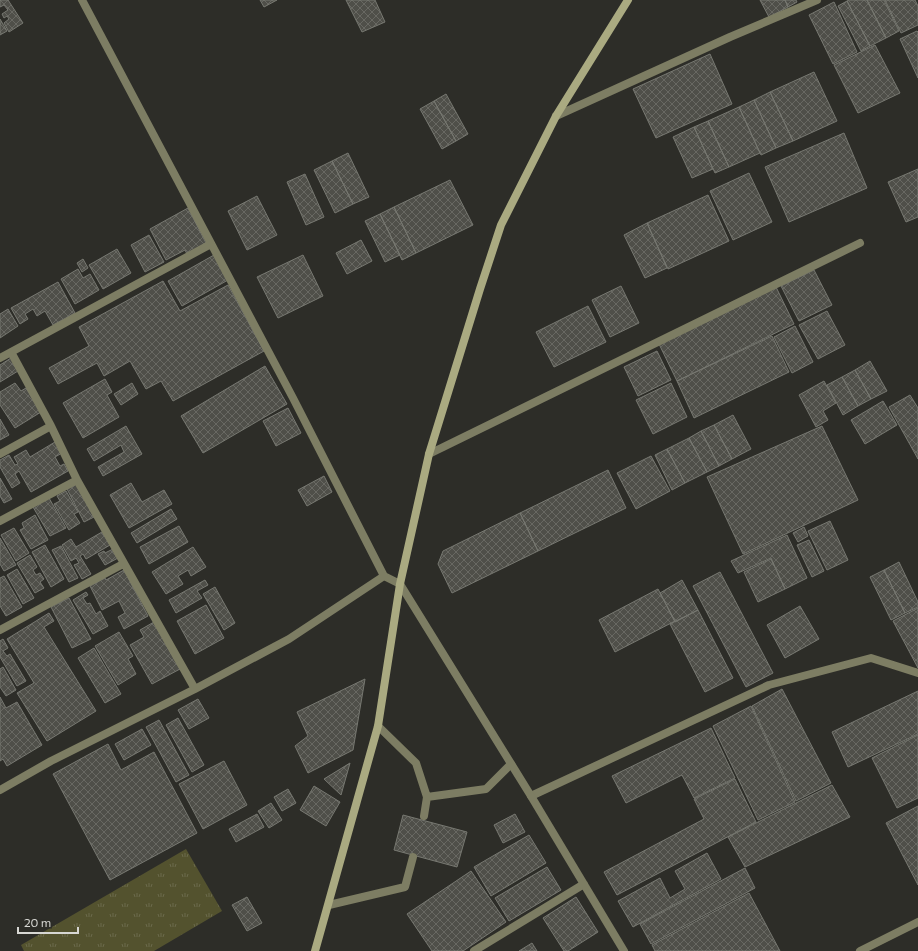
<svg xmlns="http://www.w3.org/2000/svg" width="918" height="951" font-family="Commissioner,sans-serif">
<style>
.grass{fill:url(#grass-tufts)}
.building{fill:url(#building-cross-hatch);stroke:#777871}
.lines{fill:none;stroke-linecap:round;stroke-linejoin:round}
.service{stroke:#7d7d63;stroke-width:8}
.minor{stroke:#7d7d63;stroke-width:8}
.secondary{stroke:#aaaa81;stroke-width:8}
</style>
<defs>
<pattern id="grass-tufts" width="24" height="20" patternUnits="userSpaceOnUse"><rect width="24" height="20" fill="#53522e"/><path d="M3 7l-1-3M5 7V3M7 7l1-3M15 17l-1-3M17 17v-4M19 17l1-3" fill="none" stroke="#6b6a4b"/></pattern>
<pattern id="building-cross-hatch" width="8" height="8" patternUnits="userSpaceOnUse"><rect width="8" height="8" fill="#4f4f49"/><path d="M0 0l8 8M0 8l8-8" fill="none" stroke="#686862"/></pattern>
</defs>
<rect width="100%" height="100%" fill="#2d2d28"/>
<!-- grass -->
<path class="grass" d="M186,849L222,911L154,951H24L21,945Z"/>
<!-- building -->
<path class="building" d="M0,0H8L23,23L9,32L4,23L9,19L7,16L4,18L2,14L8,10L4,5L0,7Z
M260,0H277L264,7Z
M346,0H375L385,22L362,32Z
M760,0H785L788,7L769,17Z
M785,0H796L797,2L788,7Z
M849,0H867L886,38L870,46L847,1Z
M867,0H884L899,31L886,38Z
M885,0H915L918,6V25L901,33Z
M847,1L870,46L861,51L838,6Z
M834,2L857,52L833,64L809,15Z
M0,19L7,31L0,35Z
M917,31L918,32V78L900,39Z
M875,45L900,93L858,113L834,65Z
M710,54L732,104L656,138L633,89Z
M814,72L837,121L793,141L770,92Z
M770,92L793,141L776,148L754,100Z
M446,94L468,134L456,141L434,101Z
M754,100L776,148L761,155L739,107Z
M434,101L456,141L442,149L420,109Z
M739,107L760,153L729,167L708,121Z
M708,121L729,167L715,173L694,127Z
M694,127L713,169L692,178L673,137Z
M844,133L867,188L789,222L765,167Z
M348,153L369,197L353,204L332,161Z
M332,161L353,204L335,213L314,170Z
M918,169V217L906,222L888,182Z
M749,173L772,222L733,240L710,191Z
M305,174L324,217L306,225L287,182Z
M450,180L473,225L416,253L394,207Z
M708,195L729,241L668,269L647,223Z
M257,196L277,235L247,250L228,211Z
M394,207L416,253L402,260L380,214Z
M188,208L206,243L187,254L185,250L166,260L150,229Z
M380,214L400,255L385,262L365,221Z
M647,223L667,268L645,278L624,235Z
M149,235L164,262L145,272L131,245Z
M361,240L372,261L347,274L336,253Z
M117,249L131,273L103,289L89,265Z
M214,255L228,280L182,306L168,281Z
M303,255L323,296L278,318L257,277Z
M83,259L88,268L82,272L77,263Z
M78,269L83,278L90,274L99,290L75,304L61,279Z
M814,270L832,305L799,321L781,286Z
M163,281L180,311L228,285L264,351L173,401L161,381L146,389L130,361L104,376L97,363L58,384L49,368L89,346L79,327Z
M58,282L75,313L53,325L45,311L37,316L33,309L25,314L28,319L20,324L11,308Z
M621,286L639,323L610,337L592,300Z
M776,287L794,324L677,381L659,344Z
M588,306L606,342L554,367L536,332Z
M8,309L18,326L0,338V314Z
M827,311L845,345L818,359L799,325Z
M795,326L813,362L792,373L774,337Z
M772,336L789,372L694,418L677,381Z
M657,351L671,380L638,396L624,367Z
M11,358L18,371L0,382V365Z
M870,361L887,391L871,399L855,370Z
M265,366L287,404L203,453L181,416Z
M855,370L871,399L858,406L842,377Z
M842,377L858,406L843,415L827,385Z
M105,379L112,392L107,395L119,417L83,438L63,403Z
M824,381L836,403L823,411L828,420L816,427L799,395Z
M15,383L21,391L26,388L41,412L15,428L0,405V392Z
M132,383L138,394L121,405L114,394Z
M671,383L687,417L653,434L636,400Z
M910,395L918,408V459L889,407Z
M883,401L897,425L865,444L851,420Z
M288,408L301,433L276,446L263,421Z
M733,415L751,449L732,459L714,425Z
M0,419L9,435L0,440Z
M714,425L732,459L719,466L701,431Z
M126,426L142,454L103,476L98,467L124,452L121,445L94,461L87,449Z
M822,426L858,500L743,554L707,477Z
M701,431L719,466L707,472L689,438Z
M689,438L707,472L685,483L667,449Z
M55,442L62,453L55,457L60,466L64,464L68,471L31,492L19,471L15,474L20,483L12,488L0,467V460L9,455L15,465L18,464L14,457L26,450L30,457Z
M667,449L685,483L672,490L655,455Z
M651,456L670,491L636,509L617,473Z
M608,470L626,508L538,551L520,513Z
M324,476L332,492L307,506L298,490Z
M0,478L12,499L4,503L0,496Z
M131,483L142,502L164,490L172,504L129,528L110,495Z
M76,484L94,517L84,522L67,489Z
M66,491L78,512L74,514L80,523L69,530L54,504L60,501L57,496Z
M49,498L66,528L50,536L33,507Z
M171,509L177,519L137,543L131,533Z
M520,513L538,551L452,593L438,564L443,551Z
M35,515L48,540L31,549L20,530L24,528L22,523Z
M830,521L848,560L827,570L808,531Z
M179,526L188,542L149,564L140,547Z
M804,527L808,536L798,542L793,533Z
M14,528L29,553L16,561L1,535Z
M102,532L110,545L86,559L83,554L80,556L91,574L82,579L74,565L79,563L76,558L71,561L62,545L71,539L76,547Z
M787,535L807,578L785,589L771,558L738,573L731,561Z
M0,538L16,565L4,571L0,564Z
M809,540L824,571L812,577L797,545Z
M45,545L64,579L51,587L32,552Z
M61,546L78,578L69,582L52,550Z
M193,547L206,567L191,576L188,570L178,576L183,584L166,594L152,572Z
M113,549L118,558L105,565L98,554L104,551L105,553Z
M30,555L37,567L33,570L36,575L40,573L44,579L40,582L44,588L35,593L17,563Z
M771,559L785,589L758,602L744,572Z
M899,562L918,602V607L905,613L884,570Z
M17,569L34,598L23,604L7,575Z
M124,570L148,616L124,629L118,617L125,613L119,601L102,610L90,586L105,578L106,580Z
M884,570L905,613L891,620L870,577Z
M720,572L773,673L746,687L693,586Z
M4,576L22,607L6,616L0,606V578Z
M205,580L208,585L197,591L202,598L176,613L169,600Z
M682,580L698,610L675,622L660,593Z
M215,587L235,623L224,630L203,594Z
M658,589L675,621L615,652L599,620Z
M86,592L88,595L83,598L87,604L90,603L96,614L100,611L108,626L93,634L73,600Z
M69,598L91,639L72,648L51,607Z
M206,605L224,638L195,654L177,621Z
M800,606L819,639L785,658L767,625Z
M918,608V668L893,621Z
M698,610L733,678L705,692L670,624Z
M49,613L54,621L44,627L96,711L47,741L17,693L34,683L7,639Z
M154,622L180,669L152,684L130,645L144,637L140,630Z
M119,632L133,656L128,659L136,674L118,685L95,646Z
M3,639L8,648L3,651L7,656L10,654L26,681L17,686L0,657V641Z
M94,648L121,694L105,703L78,658Z
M3,667L16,690L6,696L0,687V669Z
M365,679L353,750L308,773L295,746L308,736L297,712Z
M782,689L831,783L796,801L752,706Z
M918,691V734L848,767L832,732Z
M0,697L6,708L17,702L42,745L7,766L3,759L0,761Z
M198,699L209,718L189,729L178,710Z
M751,706L795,802L758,820L713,726Z
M178,718L204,765L192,772L166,725Z
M159,720L189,775L176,782L146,727Z
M711,728L735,778L694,798L682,775L626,803L612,776Z
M142,729L151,745L124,760L115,744Z
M918,735V798L897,808L872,758Z
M108,744L121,770L154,752L197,833L110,880L53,774Z
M224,761L247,805L203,829L179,784Z
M350,763L341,795L324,779Z
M735,779L756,822L617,895L604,872L704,819L694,799Z
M832,785L850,817L745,867L728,837Z
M314,786L340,802L326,826L300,810Z
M288,789L296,803L282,811L274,797Z
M271,803L282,820L269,828L258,811Z
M918,806V885L886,823Z
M257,814L264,827L236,842L229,829Z
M515,814L525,832L503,843L494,825Z
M403,815L467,832L457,867L394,850Z
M529,835L546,863L491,896L474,867Z
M707,853L721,879L633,927L618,901L660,878L670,898L685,889L675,871Z
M547,867L561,890L509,921L495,898Z
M745,868L755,888L651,944L640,924Z
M471,871L506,922L463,951H432L407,914Z
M749,893L780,951H655L652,945Z
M247,897L262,923L247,931L232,905Z
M576,897L598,932L568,951H564L543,918Z
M532,943L537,951H519Z"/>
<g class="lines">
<!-- service -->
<path class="service" d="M429,454L860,243
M378,726L416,763L427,797L424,816
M531,796L769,685L871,658L918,673
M427,797L486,789L511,764
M329,905L405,887L413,857"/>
<!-- minor -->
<path class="minor" d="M82,0L293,398L384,576L400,584L531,796L624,951
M556,116L730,37L817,0
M11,352L51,426L77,480L195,689
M0,358L211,244
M0,454L51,426
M0,521L77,480
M0,630L123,564
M0,790L51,761L195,689L289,639L384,576
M474,951L584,884
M860,951L918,922"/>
<!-- secondary -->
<path class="secondary" d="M315,951L378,726L400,584L429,454L480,289L501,225L556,116L628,0"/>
</g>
<!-- scale -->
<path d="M18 927v6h60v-6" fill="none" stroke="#d7d7d3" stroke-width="2"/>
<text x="24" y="927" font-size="12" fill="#d7d7d3" stroke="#2d2d28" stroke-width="3" paint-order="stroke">20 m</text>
</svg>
